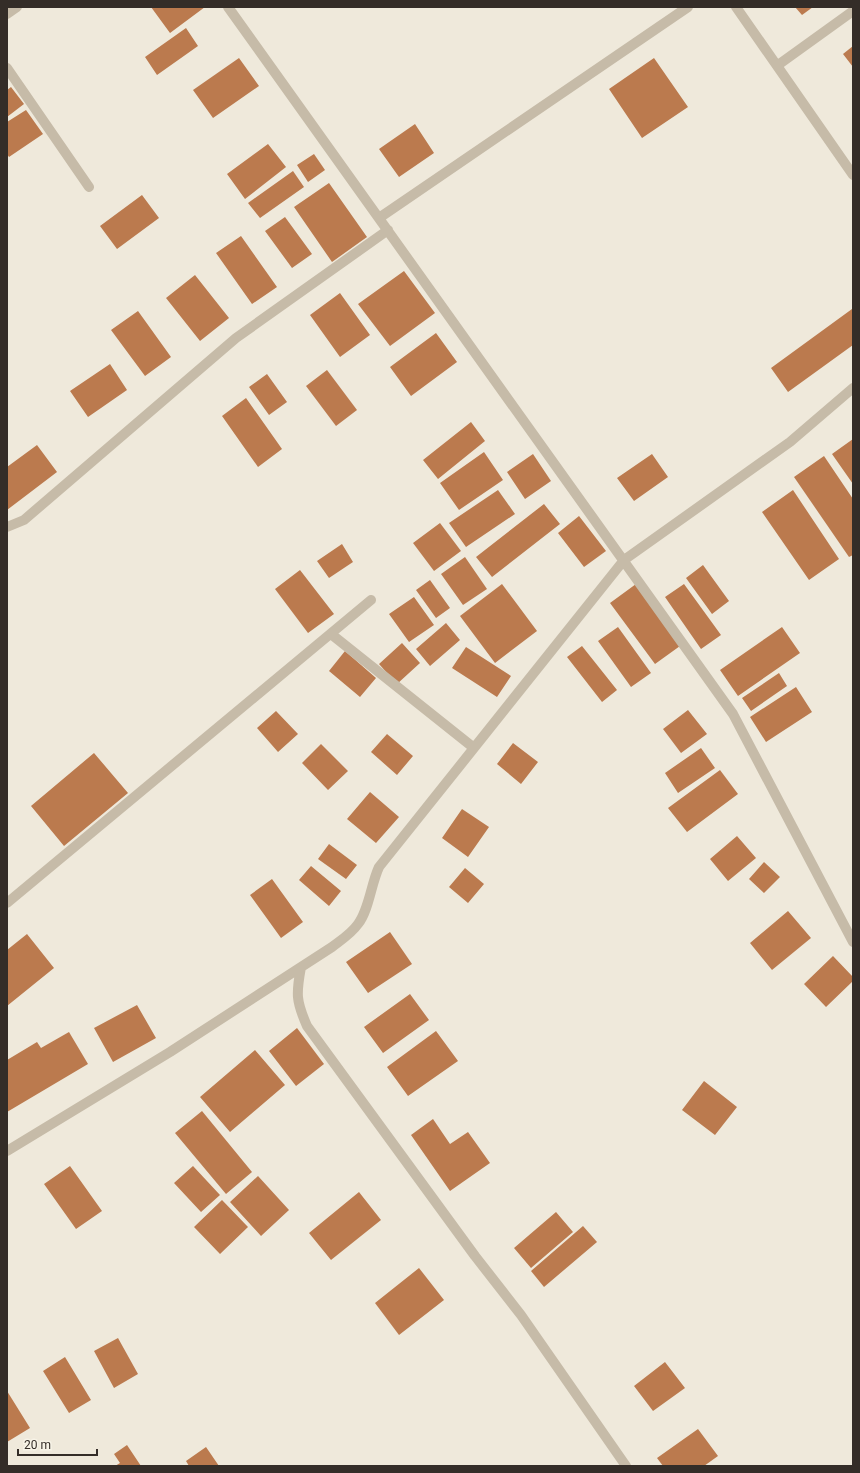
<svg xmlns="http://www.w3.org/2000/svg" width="860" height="1473" font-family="Roboto,sans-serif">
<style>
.building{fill:#bb7a4e}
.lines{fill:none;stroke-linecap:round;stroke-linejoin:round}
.street{stroke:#c6bba8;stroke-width:10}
</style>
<rect width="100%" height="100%" fill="#efe9db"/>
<!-- building -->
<path class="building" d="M151,7H205L170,33Z
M795,7H813L802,15Z
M186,28L198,46L157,75L145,57Z
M853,46V67L843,54Z
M239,58L259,86L213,118L193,90Z
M654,58L688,107L642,138L609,89Z
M11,87L24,104L7,117V90Z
M26,110L43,134L9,157L7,154V122Z
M415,124L434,153L399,177L379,149Z
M268,144L286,167L245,199L227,174Z
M314,154L325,170L308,182L297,165Z
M293,171L304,187L260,218L248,203Z
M329,183L367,237L332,262L294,207Z
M142,195L159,218L117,249L100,226Z
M285,217L312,254L292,268L265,231Z
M241,236L277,287L252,304L216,253Z
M404,271L435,313L390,346L358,304Z
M195,275L229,318L200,341L166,298Z
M340,293L370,335L340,357L310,315Z
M852,309L853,345L788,392L771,368Z
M138,311L171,357L145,376L111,330Z
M436,333L457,362L411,396L390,367Z
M110,364L127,390L88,417L70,391Z
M327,370L357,410L336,426L306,386Z
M267,374L287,402L269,415L249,387Z
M246,398L282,449L258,467L222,416Z
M471,422L485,441L438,479L423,460Z
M853,439V484L832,454Z
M37,445L57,472L7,510V467Z
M484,452L503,480L459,510L440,483Z
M533,454L551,481L525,499L507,472Z
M652,454L668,477L634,501L617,478Z
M824,456L853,499V555L849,557L794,477Z
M498,490L515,514L466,547L449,523Z
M793,490L839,559L809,580L762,512Z
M544,504L560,524L492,577L476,557Z
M579,516L606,551L584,567L558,533Z
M440,523L461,551L434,571L413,543Z
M342,544L353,562L329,578L317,561Z
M465,557L487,589L463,605L441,574Z
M703,565L729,601L712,614L686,578Z
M300,570L334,614L308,633L275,589Z
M430,580L450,608L436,618L416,590Z
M502,584L537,631L495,663L460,616Z
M636,584L680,646L655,664L610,603Z
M684,584L721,635L701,649L665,597Z
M414,597L434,625L409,642L389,614Z
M446,623L460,640L430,666L416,649Z
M618,627L651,673L631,687L598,641Z
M782,627L800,653L738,696L720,670Z
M402,643L420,663L397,684L379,664Z
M582,646L617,690L602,702L567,657Z
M466,647L511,676L497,697L452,668Z
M345,651L376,678L360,697L329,671Z
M779,673L787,686L751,711L742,698Z
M796,687L812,712L766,742L750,717Z
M688,710L707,734L681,753L663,729Z
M276,711L298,734L278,752L257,728Z
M387,734L413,756L397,775L371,752Z
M513,743L538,762L521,784L497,764Z
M321,744L348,771L328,790L302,763Z
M701,748L715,768L678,793L665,773Z
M94,753L128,793L64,846L31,806Z
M720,770L738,794L687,832L668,808Z
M370,792L399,817L376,843L347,819Z
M462,809L489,827L468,857L442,838Z
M737,836L756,858L728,881L710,859Z
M329,844L357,865L346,879L318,859Z
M764,862L780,877L764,893L749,879Z
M311,866L341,891L329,906L299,880Z
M465,868L484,884L468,903L449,887Z
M272,879L303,922L281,938L250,895Z
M788,911L811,938L772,970L750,943Z
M390,932L412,964L368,993L346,962Z
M27,934L54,968L7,1006V950Z
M833,956L853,977V981L826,1007L804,984Z
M410,994L429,1020L383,1053L364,1027Z
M137,1005L156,1038L113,1062L94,1028Z
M297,1028L324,1064L296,1086L269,1051Z
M436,1031L458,1061L408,1096L387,1067Z
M69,1032L88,1064L7,1112V1060L37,1042L41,1048Z
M255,1050L285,1085L230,1132L200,1097Z
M704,1081L737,1107L715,1135L682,1110Z
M202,1111L252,1172L226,1194L175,1133Z
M433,1119L450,1144L468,1132L490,1163L450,1191L411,1135Z
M70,1166L102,1211L76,1229L44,1184Z
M193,1166L220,1195L201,1212L174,1183Z
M258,1176L289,1210L261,1236L230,1202Z
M359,1192L381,1220L331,1260L309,1233Z
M222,1200L248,1227L220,1254L194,1227Z
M556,1212L573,1232L531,1268L514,1248Z
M583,1226L597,1242L544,1287L531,1271Z
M419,1268L444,1300L399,1335L375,1303Z
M118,1338L138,1374L114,1388L94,1351Z
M65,1357L91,1400L69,1413L43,1371Z
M665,1362L685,1388L653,1411L634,1386Z
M7,1391L30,1428L7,1442Z
M698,1429L718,1456L704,1466H663L657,1458Z
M127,1445L141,1466H115L120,1463L114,1454Z
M206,1447L219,1466H189L186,1461Z"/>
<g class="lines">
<!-- street -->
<path class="street" d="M228,7L733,714L853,942
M736,7L853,175
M7,14L17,7
M778,65L853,11
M7,68L89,187
M379,218L688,7
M7,527L24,520L236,338L388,230
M331,634L474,748
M7,903L371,600
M301,967C296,994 296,1001 307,1026L475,1256L521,1315L626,1466
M7,1151L170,1052L332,947C341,940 351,934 358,924C369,910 371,884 379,867L624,560L790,442L853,388"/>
</g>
<!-- border -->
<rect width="860" height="1473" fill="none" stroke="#342d28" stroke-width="16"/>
<!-- scale -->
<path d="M18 1449v6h79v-6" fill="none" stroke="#342d28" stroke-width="2"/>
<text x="24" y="1449" font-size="12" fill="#342d28" stroke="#f7f3e7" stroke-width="3" paint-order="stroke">20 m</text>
</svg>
